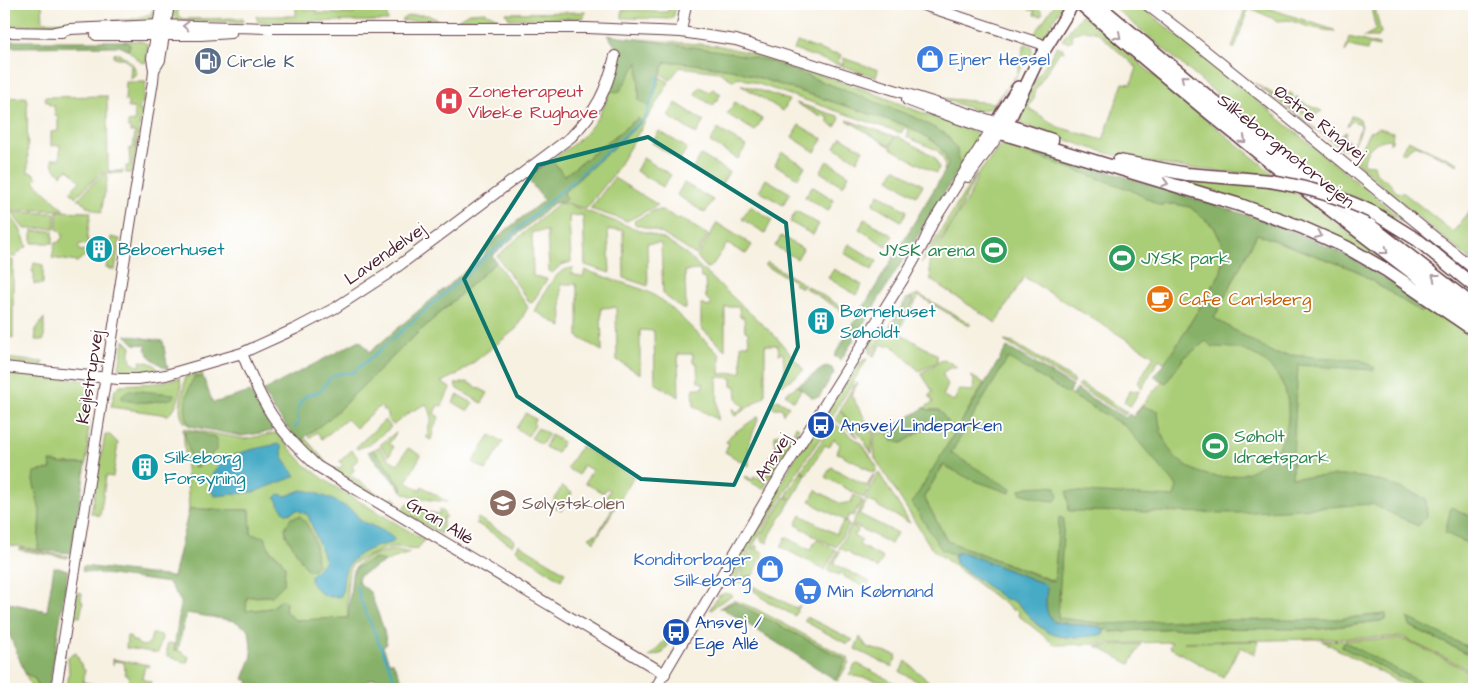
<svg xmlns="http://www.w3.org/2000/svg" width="1478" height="693" font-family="'Architects Daughter',sans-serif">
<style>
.green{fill:#aace77;stroke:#7a7651}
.forest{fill:#87b168;stroke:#68684a}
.water{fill:#46abc6;stroke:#486578}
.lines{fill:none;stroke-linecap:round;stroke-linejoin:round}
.stream{stroke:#46abc6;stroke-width:2}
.secondary-casing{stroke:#643e46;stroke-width:12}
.primary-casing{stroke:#643e46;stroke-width:14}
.highway-casing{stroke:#643e46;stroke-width:15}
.secondary{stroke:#fff;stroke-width:10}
.primary{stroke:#fff;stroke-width:11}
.highway{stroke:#fff;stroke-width:12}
.highway-bridge-casing{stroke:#643e46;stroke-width:15;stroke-linecap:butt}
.highway-bridge{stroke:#fff;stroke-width:12}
.oneway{stroke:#ae9aa0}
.marked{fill:none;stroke:#0f766e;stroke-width:4;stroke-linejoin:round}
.labels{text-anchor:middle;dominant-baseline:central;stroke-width:4;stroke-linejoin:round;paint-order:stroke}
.shop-label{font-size:18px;fill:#366cbe;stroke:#fff;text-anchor:start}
.service-label{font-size:18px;fill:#4e5e75;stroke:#fff;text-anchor:start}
.health-label{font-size:18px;fill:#be3a42;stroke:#fff;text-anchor:start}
.street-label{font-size:18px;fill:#4a1f2b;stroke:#fff}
.culture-label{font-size:18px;fill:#0d838f;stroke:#fff;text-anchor:start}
.leisure-label{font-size:18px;fill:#27864d;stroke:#fff;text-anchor:start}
.food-label{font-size:18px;fill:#c56008;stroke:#fff;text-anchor:start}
.transit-label{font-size:18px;fill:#164399;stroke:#fff;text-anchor:start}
.education-label{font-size:18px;fill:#785e54;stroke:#fff;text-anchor:start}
</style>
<rect width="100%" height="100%" fill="#fff"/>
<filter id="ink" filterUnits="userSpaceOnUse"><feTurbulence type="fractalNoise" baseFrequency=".02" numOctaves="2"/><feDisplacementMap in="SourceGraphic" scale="10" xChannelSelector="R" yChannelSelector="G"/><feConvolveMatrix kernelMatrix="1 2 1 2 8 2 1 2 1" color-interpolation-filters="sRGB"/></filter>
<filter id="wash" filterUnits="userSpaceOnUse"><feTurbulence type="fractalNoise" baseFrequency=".0096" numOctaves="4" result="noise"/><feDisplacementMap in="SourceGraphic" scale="20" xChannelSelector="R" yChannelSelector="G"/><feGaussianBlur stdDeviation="1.12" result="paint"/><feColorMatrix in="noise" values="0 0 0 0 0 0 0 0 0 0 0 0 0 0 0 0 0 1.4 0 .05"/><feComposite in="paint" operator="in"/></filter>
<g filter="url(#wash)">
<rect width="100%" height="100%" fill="#f7f1e2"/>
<!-- green -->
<path class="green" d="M4,4H42L43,22L129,20L151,14L152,10H156L154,17L150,22L10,26L4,25Z
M173,4H177L178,16L183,19L243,18V22L176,21L173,15Z
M296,4H305V10H317V13L354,14L355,4H377V10H386L388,21L258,22L256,16H296Z
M671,4H676L674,15L671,19L622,18V10H652L653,12H667Z
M1030,4H1039L1037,7L1043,13L1041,16L1034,15L1035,11L1029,9Z
M1055,4H1063L1042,39L1036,38L1035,33Z
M1110,4H1137L1147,11L1412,227L1369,203L1335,190L1242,115Z
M1248,4H1256L1334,30L1335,32L1309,27L1289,20L1278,21L1250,8L1248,9L1235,48H1232L1246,6Z
M1370,4H1374L1381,33L1378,37H1363L1376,30Z
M485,12L500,19L457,20L469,13Z
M585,12L584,18L509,19L506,13Z
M1082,14L1197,112L1275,175C1220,172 1165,168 1111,154C1082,146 1052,135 1024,125L1021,122H1022C1018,101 1046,65 1057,46L1063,49L1064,52L1060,51L1034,92L1035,97L1029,106L1030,110H1032L1058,127L1103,140L1123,83L1131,84L1137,68L1098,33L1086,30L1071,34L1073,40L1067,42L1062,40Z
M413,15H428L438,20L402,21L405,17Z
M1349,37L1379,45V47L1369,45L1367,50L1349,46L1345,52Z
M628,38L720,46L767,57L863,89L938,119L968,129L978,135L977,139L963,163L958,160L957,150L947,135L914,117L766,60Z
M125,41C133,41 142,39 148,45L146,62L142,63L128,50L130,45Z
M797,42L833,54L835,53L841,55L838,62L843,65V58L878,70L876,77L794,50Z
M1027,44L1032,47V53L1017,75L991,108L978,111L939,98L994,103L1017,75L1024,45Z
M114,53C124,54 134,63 137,73L130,79L131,65L123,58H114Z
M638,61L653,97L660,77L669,82L613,175L586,209L563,202L566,199L564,192L642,122L638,118L563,177L552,159C582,140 598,125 610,91L619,92Z
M665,62H677L732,69L907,126C925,136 946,144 948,166L944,171C946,162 943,157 937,150L907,137L909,130L905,127L901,133L738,77L734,81L719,72L680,67L670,80L661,74Z
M126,82H146L143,103H141L139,110L142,111L132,173H126V166H130L129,149L133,148L135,132H130V128H128V122L135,121L134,108H128V101H125Z
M1254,83L1282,99L1285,94L1291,93L1293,95L1290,104L1296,114L1332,141L1338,139L1346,131L1344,137L1349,142L1348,143L1338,141V142L1353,143L1362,126L1361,124L1352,121L1347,126L1351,116H1355L1360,119C1364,131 1357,140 1349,149L1341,148Z
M741,85H743L789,100L783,111Z
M700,87L709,92L713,89L721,94L713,106L695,94Z
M107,96L108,171H123V173H101L76,197L70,192L80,181L68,169L61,175L53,166L52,159H60V145L51,146V132L58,131V116H55L54,106L49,105V102H46L45,97Z
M1297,96V100L1322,111L1308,118C1299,112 1290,106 1297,96Z
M27,97L28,172L33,173L37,177L34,181L64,210H9L4,205V98Z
M735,102L762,119L755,131L727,114Z
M676,103L704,121L696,134L668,116Z
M796,103L838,116L840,119L835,127L827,122L829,118L823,115L821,117Z
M847,120L896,137L897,136L930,154L935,158L939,168L936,173L890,148L895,137L889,146Z
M799,125L823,139L815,152L792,137Z
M1379,128L1393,132L1392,142L1390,144V139C1375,140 1365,149 1364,164L1374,165C1377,182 1385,175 1391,184C1393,186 1394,189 1396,192L1404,193L1453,232L1474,206V263L1401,203L1357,162V155L1370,131Z
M718,129L746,146L738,159L710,142Z
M659,131L687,148L680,160L652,143Z
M841,137L863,150L857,161L835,147Z
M1005,140L1028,144L1131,190L1159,205L1174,204L1190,207L1214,227L1221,241L1223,256L1221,272L1177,345L1165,363L1159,359L1142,388L1138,382L1154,356L1024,277L996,323L931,280L929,262L970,195L978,174Z
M1408,140L1458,163L1459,164L1458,165L1416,145L1412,147L1403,154L1401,152Z
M782,152L805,166L798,178L775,165Z
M701,155L729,172L721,185L693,168Z
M643,158L671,175L663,187L636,171Z
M827,161L849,175L843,186L820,172Z
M1105,161L1292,191L1296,194L1297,193L1412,282L1363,253Z
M895,168L923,185L916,196L889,179Z
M976,174C966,200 942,245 921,263Z
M101,175H108L101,213L88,207L78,199Z
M614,178L658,205L627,221L590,209Z
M766,179L790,193L783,205L759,191Z
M684,183L713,200L705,213L677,195Z
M812,186L834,200L828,211L805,197Z
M879,194L907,211L901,221L873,204Z
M559,203L569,205L662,238L685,253L776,337L804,370L783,385L779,380L785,379L783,353L779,354L778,345H765V396L735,416L732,412L733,408L737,412L744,407L737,399L736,386H732V378L717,377L718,420L694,406L693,388H703V383L698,382L697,363L693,362V354H678L679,397L655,383L654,331L640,330V374L617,360L616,307L601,308L602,351L578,337V296L576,284H561L562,327L535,311C544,295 553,269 573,268L572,274L583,277L585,270L647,291L666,303L720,355V374L742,372L741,345H749L748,332L745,331L744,317H740L739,307H725V350L701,328V304L708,307L712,304L706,298L705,279L701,278L700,270L685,271L686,309H682L663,294L661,244L659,243H647L648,286L624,278L623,230H608L610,273L585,265L583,215L569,216L571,262L561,265L552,273L549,271L547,231L532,232L533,276L547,279L533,302L530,303L497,256Z
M750,206L772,220L765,233L742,219Z
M655,210H662L678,219L680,218L708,235L696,255L661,233L635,224L634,221Z
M57,211L91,212L87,238L89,242L86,245L80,244L78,247L80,251L85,250L87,254L77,262L52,258L55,243L59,242L63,236L61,232L57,229Z
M796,211L819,224L813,235L790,222Z
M4,212H6C17,222 23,232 27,247L23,248L19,253L16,254V257L4,256Z
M11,212L55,213V228L24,229Z
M865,219L893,236L886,246L859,229Z
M717,223L752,245L746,254L727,244L711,267L707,268L697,257Z
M32,231H53V243H32Z
M1257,234L1355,270L1421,312L1426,308L1434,314L1436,312L1474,338V650L1408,619L1410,626L1474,657V672L1402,637L1184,642L1259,641L1254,654L1241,647L1223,677L1169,647L1172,642L1055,645L1018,615L1019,612L1015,609L1014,611L932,549L875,458L874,444L875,430L880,434L887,430L892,441L902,443L924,429L941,428L939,410H929L924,408L933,402L929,395L933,392L921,373L944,359L957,367L956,368H950L943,372V375L948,385L943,396L954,401L959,390L973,391L974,380L971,376L984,383L913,503L952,554H955L954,557L1025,610C1044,642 1071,636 1103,635L1104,630L1109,629L1110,632L1179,628L1320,629L1386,620V614L1327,620L1107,624L1058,618L1056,582L947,541L924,497L1008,358L1125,426L1214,318Z
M781,236L803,249L797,259L775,246Z
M111,237L120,239L115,270L106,268Z
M849,244L877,261L872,270L844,253Z
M4,259L13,260V338L8,337L4,329Z
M496,262L528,307L516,329L460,373L441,382L450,388L442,406L438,405L434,413L439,417L434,428L431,440L427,438L429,424H431V413L426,404L410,412L393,425L387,419L389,416L380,406L356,428L347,419L322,439L317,432L310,438L308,434L331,417L410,340Z
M767,262L805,285L802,288L794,284V281L764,265Z
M34,263L43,265V284H34V272H32Z
M834,269L862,285L856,295L828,278Z
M807,286L845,309L843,313L839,309L805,288Z
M918,294L971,324L969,326L919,296L898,332L937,355V362L919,371L891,344L888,347L882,344L874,356L872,355L906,299Z
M887,317L880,339L870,354C865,340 879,327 887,317Z
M44,318V340H35L36,332L35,331Z
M124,340L131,347C128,356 130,366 141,366L140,361C148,362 157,363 158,372L124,374L119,367Z
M1004,341L1014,343L1074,380L1073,384Z
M4,358L43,362L42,366L4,362Z
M867,359L834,413L826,430L800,467L739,569L737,584L732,581L730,572L797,455L825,418L834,399L859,365L863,360Z
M4,372L89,381L94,387L91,405L88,409V445L86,464H62L51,461V469L33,480L40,511L38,550L4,544Z
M202,372L203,377H194L186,420L190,426L184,422C175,409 185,391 185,377Z
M179,378C185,389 176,409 168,415L111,407L115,390L120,385L157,383Z
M467,382L488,393L482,403L457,389L455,384Z
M858,383L851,395L871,429L873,430L872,454L861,436L841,411L858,437L835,419L854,385Z
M1080,383L1127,412L1125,415L1077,386Z
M797,386L801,390L794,401L785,394Z
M1140,390L1130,407L1124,401L1130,391Z
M458,395L473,403L468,411L453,402Z
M777,399L789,406L783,414L782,408H773L772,403Z
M526,413L535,419L533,423L535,425L528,436L516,428Z
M759,416L749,444V466L725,452L729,444L726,442L731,435Z
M385,420L391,427L372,443L357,449L356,447Z
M834,423L863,445L877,467L875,473L868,470V468L863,467L853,460L851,461L844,457V455L837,453L840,445L834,439L829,447L825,445L807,474L801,471Z
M796,426L799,428L770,478L765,480L759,476V472H761V475L769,474V456L775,455V435L784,433L790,437Z
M183,428L245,439L276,433L304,464L332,485L424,540L418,549C409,551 403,547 395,547C388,547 379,551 373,554C366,556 354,561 350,568C346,577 348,608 348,618L295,620L285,611L286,603L271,608L245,611L247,597L272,596L280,558L251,534L250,510L189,509Z
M538,428L549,434L542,444L531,438Z
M395,433H396L389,444L394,447L389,456L380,445Z
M105,435H110L118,443L113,477L106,476L100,516L91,513Z
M490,435L503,442L486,470L473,462Z
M551,435L563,442L557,453L545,447Z
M304,437L327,463L325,465L299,442Z
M581,446L634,477L594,542L589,537L598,533L612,509L607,496L610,490L607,488L603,493L585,483L592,470L583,465L579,475L567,468Z
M379,447L390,460L398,464L408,448L421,455L406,482L420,490L422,486L447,502L416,498L404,493L368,452Z
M352,450L359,459L352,465L354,470L347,479L332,470L333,468L338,469L343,466L340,461Z
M831,467L867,486L873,475H874L864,498L825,477Z
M801,472L806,475L792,499L786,496Z
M878,473H879L910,523C898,517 889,512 877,506V504L865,500Z
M351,476L387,500H391L393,497L397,500L396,506L392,508L348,481Z
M746,476L753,480L754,476L767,483L763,489L745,479Z
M562,486L572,493L561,511L551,505Z
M816,490L841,504L851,502L854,495L862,500L853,516L849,515L846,521L815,505V503L810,501Z
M785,497L791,500L767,540L768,541L767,543L761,540V536Z
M863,501L866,503L859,514L897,533L891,544L852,524Z
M407,504H410L411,509L440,514L439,509L442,510L446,517L443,518V527L441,534L401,511Z
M801,515L836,534L844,521L849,525L836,547L812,535V533L801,528V526L796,524Z
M478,518L515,540L512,545L476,523Z
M851,525L858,529L857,533L854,534V537L862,540L859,545L883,558L877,569L875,566L851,555V553L839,548Z
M786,537L810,550L817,539L836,550L825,570L781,547Z
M519,544L565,572L561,580L516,550Z
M756,545L758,547L757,549L764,553L753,575L741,578V568Z
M19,548L68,556V558L19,550Z
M398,550L410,553L386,561L374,559L352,574C357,556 382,551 398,550Z
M838,550L840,551L834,564L870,582L866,588L843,576L844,574L841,572L839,575L828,570Z
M752,576L749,583L754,586L752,589L741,583V580L743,578Z
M755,587L796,608L800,605L795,616L767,601L753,590Z
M78,592L82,593L81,601L83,602L80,617L74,616Z
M725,593L732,595V596L716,605L712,610L710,609L718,596Z
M734,600L756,609L848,658L849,662L838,681L836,680L846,660L735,603L722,608H719Z
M807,617L853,640L847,644L804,621Z
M673,632L674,635L663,653L649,657Z
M152,634L161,635L162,637L158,653L126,648L127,636H130L132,641H136L139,645L145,646L150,642Z
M860,637L867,647L897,656L892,667L855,649Z
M1399,639L1408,641L1474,674V689H1412L1322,641Z
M167,643L175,644L174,650H178L189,657L187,663L167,656Z
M1141,644L1130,664L1096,646Z
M76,653L83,669L85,670L83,682L109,687V689H67L69,673L68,657Z
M112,659L150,665L149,667L145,666L142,679L151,682L149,686L138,683L137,689H128L129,677L125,674L124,662L113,661V665Z
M906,661L931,684L952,689H932L900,672Z
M858,664L906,689H894L888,683L849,675L855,665Z
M25,673L35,679L39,689H32Z"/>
<!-- forest -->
<path class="forest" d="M607,35L721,51L766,60L914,117L947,135L957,150L958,160L963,163L841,360L834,356L948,166C946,144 925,136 907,126L732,69L677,62H665L650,107L639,101L638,62L619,92L610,91L620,52Z
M4,41H125L130,45L128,50L119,46L4,47Z
M638,118L642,122L564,192L566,199L563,202L554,203L492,256L496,262L410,340L331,417L299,442L273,409L263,391L360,340L370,352L484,255L490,243L544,200L526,177L552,159L564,176Z
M1028,146L1272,223L1307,237L1352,258L1429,306L1421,312L1355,270L1257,234L1214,318L1275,354L1361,360L1375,368L1374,370L1298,365L1292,477C1311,478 1331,475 1351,476C1378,478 1401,488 1426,499L1427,517L1418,526L1372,504L1237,513L1069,511L1067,491L1174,497L1177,486L1125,426L1073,396L1076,389L1125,418L1129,414L1133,417L1142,406L1158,411C1159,424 1161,435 1168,447C1173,456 1182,463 1190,468C1235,493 1291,462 1288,409C1288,396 1284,384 1276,374C1258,351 1240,347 1212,347L1206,341L1184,358L1166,383L1154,377L1177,345L1221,272L1223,256L1221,241L1214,227L1190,207L1174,204L1159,205L1131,190L1025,152Z
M909,298L913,299L914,301L894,333L890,335L888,332L892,324Z
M125,335L163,341L168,370L152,359L145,349L147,345L134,344Z
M1007,347L1072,386L1068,394L1008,358L951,453L1011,489L1010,493L970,479L943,465L924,497L947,541L1054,582L1059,517L1064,519L1058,618L1107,624L1183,620H1327L1386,614V620L1320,629L1179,628L1110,632L1109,629L1104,630L1100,627L1054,622C1043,612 1046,600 1047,587L1044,584L964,553L952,554L941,549L912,503Z
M826,366L832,368L834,373L819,397L813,398L797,386Z
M194,377H203L213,403L250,392L273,431L242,436L190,426C181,412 187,390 194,377Z
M129,390L174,394V398C156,402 140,405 122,399V395Z
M924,408L929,410H939L949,423L941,428L924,429L902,443L892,441L887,430Z
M184,431L197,432L217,438V449L199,466L193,468Z
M373,450L382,459L403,489L402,491L368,452Z
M50,461L62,464H86L71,553L38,550L40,511L33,480L34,472L51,469Z
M1044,486L1056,487L1058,497L1055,501L1045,500L1020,493V490L1027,487Z
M1451,507L1474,518V546L1445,533Z
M189,509L250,510L251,534L265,537L270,551L280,558L285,566L284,584L272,596L247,597L246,611L271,608L282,599L286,603L285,611L295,620L348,618L352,574L357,567L374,559L386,561L359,576L358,582L370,592L383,627L387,644L383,647L389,662H393L406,689H379L375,678L345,689H269V688L259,685L250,688L247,687L249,681L243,679L252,656L249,630L235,621L186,613L178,650H174L181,602L169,583L82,571L83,566L173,577Z
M300,516C314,530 316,546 317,565L312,570H307L286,535L285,528L291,518Z
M54,567L68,570L49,689H39L35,679L25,673L4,621V612L9,610L5,602L47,611Z
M734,602L846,660L836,680L722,608Z
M1408,618L1474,650V657L1410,626Z
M1345,642L1422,683L1420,687L1341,647Z"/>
<!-- water -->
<path class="water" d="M278,444L282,447C280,458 290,467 296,476L254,492L215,496C211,492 210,488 210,482C215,453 256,449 278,444Z
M302,490C316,491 344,504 355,513C358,516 359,520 363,522C374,527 385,530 394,539L392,543C377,545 357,552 348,566C342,574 344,587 341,596C327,600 316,592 310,580L311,575L325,561L308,515L297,510L288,514L284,512L275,498L279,494L286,496Z
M957,553H964L1044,584L1047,587C1046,600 1043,612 1054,622L1100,627L1104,630L1103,635C1087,636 1067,640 1052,634C1045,631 1035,623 1030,617C1023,610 1017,599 1005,599L955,563L954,556Z"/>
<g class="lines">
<!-- stream -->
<path class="stream" d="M295,427L298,423C297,412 297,401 308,395C312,394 316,393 320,391C323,389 324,385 327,382C333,373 343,372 352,373L373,356L645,118L653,97L658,76
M356,587L359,590V597L399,689"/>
</g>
</g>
<g filter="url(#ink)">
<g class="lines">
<!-- secondary casing -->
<g class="secondary-casing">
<path id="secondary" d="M920,4L1039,43L1046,47
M1146,4C1257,90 1364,181 1474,269
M4,32L62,33
M55,32L70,29L158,25L270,28H587L681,32L736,40L1002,124
M681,32L686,4
M96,35H201L231,33
M154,70L160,60L169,4
M907,100L933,110L997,132
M968,177L1004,128
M242,353C262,404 276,429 317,466L665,674
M4,367L118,379H138L166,375L242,353L297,328L335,308L389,273L571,137C597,110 606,92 615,56
M56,689L153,81L154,70L152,58L162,4
M655,689L774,486L905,276L923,244L932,224L996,122"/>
</g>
<!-- primary casing -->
<g class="primary-casing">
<path id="primary" d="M996,122L1018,87
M1007,125L1036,64L1073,4"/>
</g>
<!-- highway casing -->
<g class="highway-casing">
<path id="highway" d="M1081,4C1207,115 1340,219 1474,319
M1097,4L1254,135L1474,306
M1007,125L1052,140
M1001,133L1240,205L1301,227L1346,247L1386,270L1474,330
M1119,161L1187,174L1270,181
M1374,213L1419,241L1474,286"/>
</g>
<!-- secondary -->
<use href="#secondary" class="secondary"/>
<!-- primary -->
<use href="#primary" class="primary"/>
<!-- highway -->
<use href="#highway" class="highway"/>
<!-- highway-bridge casing -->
<g class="highway-bridge-casing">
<path id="highway-bridge" d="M1270,181C1307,187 1341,197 1374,213"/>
</g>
<!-- highway-bridge -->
<use href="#highway-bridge" class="highway-bridge"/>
</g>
<!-- one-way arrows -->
<defs><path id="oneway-chevron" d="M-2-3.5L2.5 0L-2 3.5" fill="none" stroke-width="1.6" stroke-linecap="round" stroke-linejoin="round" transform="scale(1.25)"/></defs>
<g class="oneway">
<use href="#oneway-chevron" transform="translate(186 26) rotate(-179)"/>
<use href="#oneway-chevron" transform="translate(1118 36) rotate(41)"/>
<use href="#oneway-chevron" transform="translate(1184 78) rotate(-140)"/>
<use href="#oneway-chevron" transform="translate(1243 140) rotate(39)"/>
<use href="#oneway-chevron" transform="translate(1165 183) rotate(17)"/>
<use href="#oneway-chevron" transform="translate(1319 235) rotate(24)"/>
<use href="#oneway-chevron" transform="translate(1385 251) rotate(38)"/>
<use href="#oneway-chevron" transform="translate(1435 277) rotate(-143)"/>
</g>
</g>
<!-- marked area -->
<path class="marked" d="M648,137L786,223L798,347L734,485L641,479L517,396L464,279L538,165Z"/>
<!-- icons -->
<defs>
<g id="shop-disc" transform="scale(1.4375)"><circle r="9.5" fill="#3f7fe0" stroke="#fff"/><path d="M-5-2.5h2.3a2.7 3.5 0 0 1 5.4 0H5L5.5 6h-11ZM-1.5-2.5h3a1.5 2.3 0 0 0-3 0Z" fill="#fff"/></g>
<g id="fuel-disc" transform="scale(1.4375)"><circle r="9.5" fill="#5c6f8a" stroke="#fff"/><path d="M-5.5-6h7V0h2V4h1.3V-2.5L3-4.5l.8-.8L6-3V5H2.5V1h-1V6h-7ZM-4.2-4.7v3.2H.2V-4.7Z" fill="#fff"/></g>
<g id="hospital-disc" transform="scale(1.4375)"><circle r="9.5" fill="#e0444e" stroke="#fff"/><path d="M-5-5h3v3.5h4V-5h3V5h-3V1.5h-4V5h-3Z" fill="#fff"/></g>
<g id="building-disc" transform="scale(1.4375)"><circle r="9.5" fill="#0f9aa8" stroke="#fff"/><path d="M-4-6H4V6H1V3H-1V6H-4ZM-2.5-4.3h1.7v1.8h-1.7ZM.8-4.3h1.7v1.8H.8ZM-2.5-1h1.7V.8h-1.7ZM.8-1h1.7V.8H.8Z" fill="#fff"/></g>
<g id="stadium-disc" transform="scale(1.4375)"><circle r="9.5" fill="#2e9e5b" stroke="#fff"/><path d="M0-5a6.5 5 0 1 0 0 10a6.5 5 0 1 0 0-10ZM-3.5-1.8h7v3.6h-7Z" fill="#fff"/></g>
<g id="cafe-disc" transform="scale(1.4375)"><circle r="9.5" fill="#e8710a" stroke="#fff"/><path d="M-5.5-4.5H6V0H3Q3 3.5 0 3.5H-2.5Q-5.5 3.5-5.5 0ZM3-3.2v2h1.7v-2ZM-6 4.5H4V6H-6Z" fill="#fff"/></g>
<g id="bus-disc" transform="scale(1.4375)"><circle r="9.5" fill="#1a4fb4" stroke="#fff"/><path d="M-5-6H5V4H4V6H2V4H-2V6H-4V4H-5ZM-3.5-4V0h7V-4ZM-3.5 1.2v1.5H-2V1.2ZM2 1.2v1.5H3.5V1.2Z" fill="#fff"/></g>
<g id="school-disc" transform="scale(1.4375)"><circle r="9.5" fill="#8d6e63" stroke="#fff"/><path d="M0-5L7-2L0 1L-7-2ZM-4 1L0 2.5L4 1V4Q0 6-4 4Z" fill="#fff"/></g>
<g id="supermarket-disc" transform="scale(1.4375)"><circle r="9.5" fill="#3f7fe0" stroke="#fff"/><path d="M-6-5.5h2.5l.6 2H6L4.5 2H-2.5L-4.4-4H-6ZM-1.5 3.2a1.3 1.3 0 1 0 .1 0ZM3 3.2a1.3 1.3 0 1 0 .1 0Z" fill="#fff"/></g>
</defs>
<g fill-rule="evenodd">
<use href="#shop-disc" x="930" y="59"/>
<use href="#fuel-disc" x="208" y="61"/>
<use href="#hospital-disc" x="449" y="101"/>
<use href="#building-disc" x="99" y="249"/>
<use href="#stadium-disc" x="994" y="250"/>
<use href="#stadium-disc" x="1122" y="258"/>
<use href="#cafe-disc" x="1160" y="299"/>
<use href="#building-disc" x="821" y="321"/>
<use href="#bus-disc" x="821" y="425"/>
<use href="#stadium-disc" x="1215" y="446"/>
<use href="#building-disc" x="145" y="467"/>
<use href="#school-disc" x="503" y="503"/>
<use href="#shop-disc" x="770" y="569"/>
<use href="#supermarket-disc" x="808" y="591"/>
<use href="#bus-disc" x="676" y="632"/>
</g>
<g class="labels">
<!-- shop labels -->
<g class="shop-label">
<text x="949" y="59">Ejner Hessel</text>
<text x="751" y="559" text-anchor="end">Konditorbager<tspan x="751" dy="21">Silkeborg</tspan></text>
<text x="827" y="591">Min Købmand</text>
</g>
<!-- service labels -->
<g class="service-label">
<text x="227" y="61">Circle K</text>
</g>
<!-- health labels -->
<g class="health-label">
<text x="468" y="91">Zoneterapeut<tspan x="468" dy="21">Vibeke Rughave</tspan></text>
</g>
<!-- street labels -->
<g class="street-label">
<text transform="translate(1320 123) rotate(38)">Østre Ringvej</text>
<text transform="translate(1286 151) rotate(39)">Silkeborgmotorvejen</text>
<text transform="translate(385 254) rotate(-35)">Lavendelvej</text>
<text transform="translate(90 377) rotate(-81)">Kejlstrupvej</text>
<text transform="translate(773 457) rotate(-58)">Ansvej</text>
<text transform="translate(440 521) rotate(31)">Gran Allé</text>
</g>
<!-- culture labels -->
<g class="culture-label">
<text x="118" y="249">Beboerhuset</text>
<text x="840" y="311">Børnehuset<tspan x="840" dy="21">Søholdt</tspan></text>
<text x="164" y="457">Silkeborg<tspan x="164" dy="21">Forsyning</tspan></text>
</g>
<!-- leisure labels -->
<g class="leisure-label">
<text x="975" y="250" text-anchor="end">JYSK arena</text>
<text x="1141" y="258">JYSK park</text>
<text x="1234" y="436">Søholt<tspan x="1234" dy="21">Idrætspark</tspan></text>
</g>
<!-- food labels -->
<g class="food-label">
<text x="1179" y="299">Cafe Carlsberg</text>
</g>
<!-- transit labels -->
<g class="transit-label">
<text x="840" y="425">Ansvej/Lindeparken</text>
<text x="695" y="622">Ansvej /<tspan x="695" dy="21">Ege Allé</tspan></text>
</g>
<!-- education labels -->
<g class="education-label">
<text x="522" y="503">Sølystskolen</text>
</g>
</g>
<!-- margin -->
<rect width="1478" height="693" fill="none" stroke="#fff" stroke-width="20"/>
</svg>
